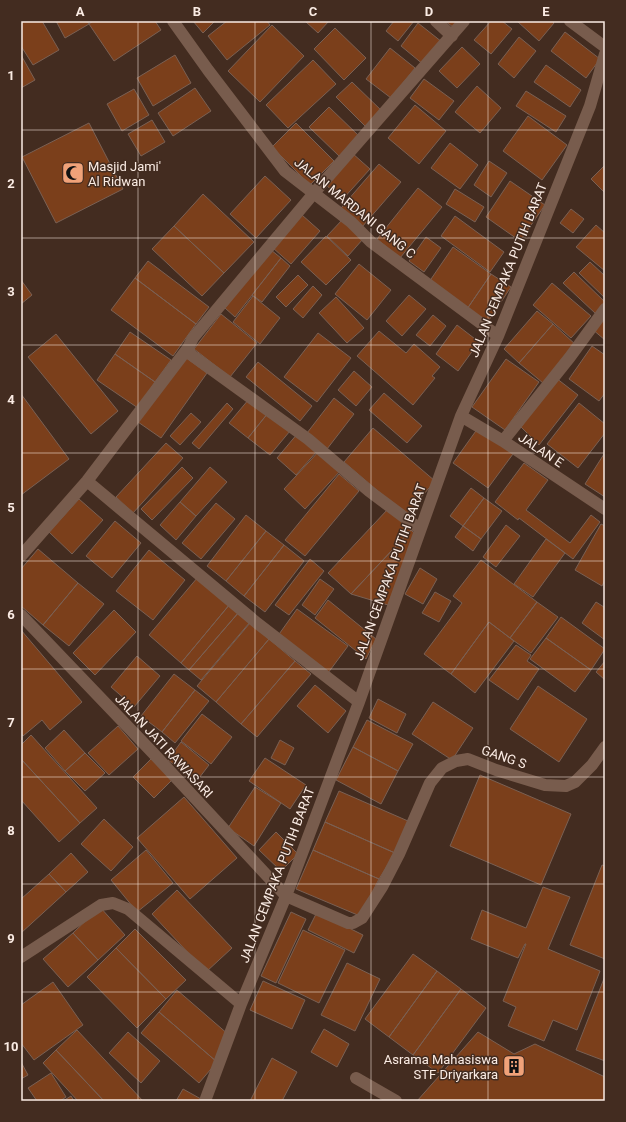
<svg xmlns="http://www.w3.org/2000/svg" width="626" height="1122" font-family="Roboto,sans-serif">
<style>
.building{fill:#7b3f1b;stroke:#7a6053}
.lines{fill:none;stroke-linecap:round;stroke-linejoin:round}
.street{stroke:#785c4d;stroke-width:12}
.grid{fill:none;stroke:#fbece4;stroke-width:1;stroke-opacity:0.55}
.labels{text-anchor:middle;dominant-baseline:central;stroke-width:3;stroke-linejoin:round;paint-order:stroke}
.poi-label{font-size:13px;fill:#fbece4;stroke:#432c20;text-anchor:start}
.street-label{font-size:13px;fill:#fbece4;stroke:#432c20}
.neatline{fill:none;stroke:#fbece4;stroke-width:1.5}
.grid-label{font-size:13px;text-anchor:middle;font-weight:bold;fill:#fbece4}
</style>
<rect width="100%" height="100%" fill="#432c20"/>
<!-- building -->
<path class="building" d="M21,21H42L59,50L33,65L21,46Z
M56,21H87L89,24L65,38Z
M93,21H155L161,30L114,61L89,24Z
M193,21H215L203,33Z
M227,21H267L270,25L227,60L208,36Z
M305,21H329L318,33Z
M394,21H414L398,41L386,31Z
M445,21H458L453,27Z
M491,21H502L512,29L491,54L474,40Z
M519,21H552L554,23L539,41L518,22Z
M418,23L442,42L424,65L401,46Z
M272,25L304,56L260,102L228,71Z
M335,28L366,58L344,80L314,49Z
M565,32L600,59L586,78L551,51Z
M519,37L536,51L514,78L498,64Z
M462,47L480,64L457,88L439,71Z
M390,48L415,68L391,98L366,79Z
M21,55L35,80L21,88Z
M175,55L191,83L153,106L137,78Z
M313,60L336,84L288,128L266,105Z
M546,65L581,90L570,107L534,82Z
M424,79L454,101L439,120L410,98Z
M352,82L383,112L367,128L336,97Z
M477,86L501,108L480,133L455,112Z
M195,88L211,111L173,136L158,113Z
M134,89L149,115L122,131L107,104Z
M526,91L566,116L556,132L516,106Z
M415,105L446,131L419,164L388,138Z
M329,107L359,136L339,156L309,127Z
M528,116L567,145L542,180L503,151Z
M152,120L165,142L141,156L128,134Z
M89,123L123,189L56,223L22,157Z
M296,123L334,161L310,185L272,147Z
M450,143L478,165L460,189L431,168Z
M352,153L370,169L342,200L324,183Z
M489,161L507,173L491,197L474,185Z
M379,164L401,182L362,227L341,208Z
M605,165V193L591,179Z
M265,176L291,200L256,238L230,214Z
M510,181L545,205L520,241L486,217Z
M418,188L442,207L400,258L377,239Z
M455,189L484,207L475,222L446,204Z
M203,194L254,242L224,273L174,226Z
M571,209L584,219L573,233L560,223Z
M302,215L320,231L291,264L273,248Z
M455,216L504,252L490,272L441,236Z
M343,219L363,239L348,256L327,236Z
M596,225L605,233V271L576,247Z
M174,226L224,273L202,296L152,249Z
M326,236L351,260L326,285L301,262Z
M426,237L441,248L424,272L409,261Z
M453,247L491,274L467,309L429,282Z
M271,250L281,258L235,317L225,308Z
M281,258L290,266L262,302L252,295Z
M148,261L209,307L196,324L135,278Z
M590,262L605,276V298L579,273Z
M359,264L391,290L367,320L335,294Z
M574,272L605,302L596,314L563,283Z
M491,274L511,287L487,323L467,309Z
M298,275L308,285L286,307L276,297Z
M135,278L196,324L173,356L111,310Z
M21,280L32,295L21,304Z
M552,283L591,316L571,338L533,305Z
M313,286L322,295L303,318L293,309Z
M409,295L426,309L402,336L386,321Z
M253,296L280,318L260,344L233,322Z
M336,297L364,328L347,343L319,313Z
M537,311L553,324L519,363L504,349Z
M221,314L257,343L230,377L194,349Z
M605,314V340L592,329Z
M433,315L446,326L430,346L416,335Z
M553,324L576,345L543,383L519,363Z
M457,325L479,342L458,371L436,354Z
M379,331L406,353L414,344L440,367L432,376L435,378L413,405L357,356Z
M130,332L171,360L155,382L115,354Z
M318,333L351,358L317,402L284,377Z
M56,334L118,411L91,434L28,357Z
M592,346L605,355V393L599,401L569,379Z
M115,354L155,382L138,408L97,380Z
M185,357L207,373L161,438L138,422Z
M506,359L539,382L505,430L472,407Z
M258,362L312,406L300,421L246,377Z
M354,371L372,387L356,406L338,390Z
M556,378L578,395L539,445L521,427Z
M384,393L422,426L407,443L369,410Z
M21,394L69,459L21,495Z
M334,398L354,414L327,449L307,433Z
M249,399L268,413L248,438L229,423Z
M227,403L233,409L199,449L192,443Z
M579,403L605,424V433L578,468L547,444Z
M191,413L201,422L180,445L170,436Z
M268,413L290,431L270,455L248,438Z
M373,428L435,481L406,515L344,462Z
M478,428L513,454L488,488L453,463Z
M298,433L318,450L296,475L277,458Z
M166,443L183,458L133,513L116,497Z
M320,450L341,470L305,509L284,489Z
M604,454H605V497L585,484Z
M524,463L548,480L526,510L570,543L591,515L600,522L573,559L519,518L518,520L495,502Z
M182,467L193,478L152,520L141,509Z
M210,467L227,482L196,516L180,502Z
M339,474L359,491L305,556L285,540Z
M471,488L484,498L463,526L450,516Z
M484,498L502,511L481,539L463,526Z
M79,499L103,520L72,554L49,532Z
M180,502L196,516L176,540L160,525Z
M216,503L235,519L201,559L182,543Z
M388,509L411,530L351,594L328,573Z
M246,515L266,531L226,581L207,566Z
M115,521L141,543L112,578L86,556Z
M601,524L605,526V580L602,586L575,570Z
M506,525L520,536L496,567L483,557Z
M463,526L481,539L473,551L455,537Z
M411,530L415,534L388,605L351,594Z
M266,531L284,545L244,596L226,581Z
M546,539L565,553L533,597L514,584Z
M284,545L304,561L265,612L244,596Z
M38,549L78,583L43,625L21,606V569Z
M149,550L185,580L153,620L116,591Z
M310,559L324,571L289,615L275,605Z
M481,560L537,602L510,638L489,622L451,674L424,654L462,603L453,596Z
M420,568L437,579L423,604L405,594Z
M198,577L230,604L181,663L149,635Z
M320,579L334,589L315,615L302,605Z
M78,583L104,604L69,646L43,625Z
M435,592L451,601L439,622L422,613Z
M328,600L376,639L366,659L315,618Z
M537,602L558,617L531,653L510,638Z
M596,602L604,607L605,606V640L582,623Z
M230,604L239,612L189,670L181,663Z
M297,609L348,646L328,673L277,637Z
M114,610L136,632L95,675L73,653Z
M239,612L250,622L201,680L189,670Z
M561,617L605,649L591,670L546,638Z
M489,622L514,641L475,693L451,674Z
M250,623L269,639L216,702L197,686Z
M21,630L82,702L50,730L42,720L23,736L21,733Z
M546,638L591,670L575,692L530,659Z
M269,639L295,661L241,724L216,702Z
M516,645L531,655L527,661L539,669L518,700L489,680Z
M137,656L160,676L134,707L111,687Z
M295,661L311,674L257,737L241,724Z
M605,661V680L596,672Z
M174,674L195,690L162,732L141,716Z
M315,685L346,711L328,733L297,706Z
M538,686L587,719L559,762L510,729Z
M195,690L209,701L175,743L162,732Z
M378,699L406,714L397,733L369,718Z
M433,702L473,728L452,760L412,734Z
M202,714L232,737L211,764L181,741Z
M367,720L413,744L398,771L353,747Z
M118,726L138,749L109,775L88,753Z
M64,730L85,753L65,771L45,748Z
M31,735L97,808L80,823L21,759V745Z
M280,740L294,748L285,765L271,758Z
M181,742L209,765L196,782L168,760Z
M353,747L398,771L381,804L336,780Z
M85,753L105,773L85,791L65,771Z
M152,758L173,779L154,798L133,777Z
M265,758L306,785L290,809L249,781Z
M21,759L80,823L59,842L21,800Z
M480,775L571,814L541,885L450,846Z
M255,787L281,803L254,846L228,828Z
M339,791L408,821L395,853L325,822Z
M184,797L237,858L190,899L137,838Z
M104,819L133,847L111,871L81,844Z
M325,822L395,853L379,879L313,850Z
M276,832L298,854L281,871L259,850Z
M146,850L173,883L137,912L111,880Z
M313,850L379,879L360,916L296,889Z
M71,853L88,872L66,892L49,874Z
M602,865L605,866V959L570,945Z
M49,874L66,892L21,933V899Z
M543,887L570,897L548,949L600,971L577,1030L553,1020L544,1041L508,1026L516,1007L503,1001L526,944H525L518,958L471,939L482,910L526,928Z
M177,890L232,948L206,972L152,914Z
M100,907L125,935L98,960L73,933Z
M291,912L306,919L276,983L261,976Z
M317,912L363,935L354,953L308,930Z
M135,929L186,980L166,999L116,948Z
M303,930L345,950L319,1003L278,983Z
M73,933L98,960L68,987L43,959Z
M116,948L166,999L137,1028L87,977Z
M413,954L437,971L389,1037L365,1019Z
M347,963L380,979L355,1031L321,1015Z
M437,971L461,989L413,1055L389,1037Z
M605,976V1061L576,1050Z
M263,981L305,1000L292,1029L250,1010Z
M53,982L83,1025L34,1060L21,1043V1005Z
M461,989L486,1008L438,1073L413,1055Z
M177,990L229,1035L217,1062L159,1012Z
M159,1012L217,1062L199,1083L141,1033Z
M324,1029L349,1044L337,1067L311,1052Z
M77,1030L143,1101H104L56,1050Z
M128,1032L160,1061L141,1083L109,1053Z
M478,1032L514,1054L535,1044L605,1077V1101H417Z
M56,1050L104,1101H78L43,1063Z
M272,1058L297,1072L282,1101H250Z
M21,1062L28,1075L21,1079Z
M51,1073L66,1097L60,1101H37L28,1088Z
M183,1089L201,1099L199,1101H176Z
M71,1096L74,1101H63Z"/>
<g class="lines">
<!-- street -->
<path class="street" d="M173,21L208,70L285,171L351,222L371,242L498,336
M436,21L452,36
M570,21L605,47
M461,416L503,441L605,509
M503,441L570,357L605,309
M87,481L257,623L359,702
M420,529L369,491L308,439L190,354L188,348L193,338L314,193L464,21
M21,556L87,481L188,348
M21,615L153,753L286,896L348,923H353L362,918L382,887L399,854L430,783L442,768L456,761L468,759L496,770L545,785L566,786L575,782L592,765L605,747
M21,957L101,905L113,903L128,909L241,1004
M356,1078L396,1101
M205,1101L241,1004L286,896L359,702L461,416L498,336L590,106L605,54"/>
</g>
<!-- grid -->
<path class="grid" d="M138,21V1101M255,21V1101M371,21V1101M488,21V1101M21,130H605M21,238H605M21,345H605M21,453H605M21,561H605M21,669H605M21,777H605M21,884H605M21,992H605"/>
<!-- icons -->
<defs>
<g id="mosque-square" transform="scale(1.15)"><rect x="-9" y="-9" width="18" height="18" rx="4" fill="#f0a279" stroke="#432c20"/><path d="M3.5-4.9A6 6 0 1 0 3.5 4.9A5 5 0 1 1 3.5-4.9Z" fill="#111"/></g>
<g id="building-square" transform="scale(1.15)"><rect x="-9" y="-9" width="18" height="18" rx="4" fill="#f0a279" stroke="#432c20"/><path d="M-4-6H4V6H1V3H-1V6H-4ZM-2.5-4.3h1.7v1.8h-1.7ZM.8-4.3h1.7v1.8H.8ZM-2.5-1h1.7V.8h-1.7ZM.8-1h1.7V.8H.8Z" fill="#111"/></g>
</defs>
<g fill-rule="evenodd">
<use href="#mosque-square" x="73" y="173"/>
<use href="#building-square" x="514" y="1066"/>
</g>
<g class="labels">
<!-- poi labels -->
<g class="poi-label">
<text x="88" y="166">Masjid Jami'<tspan x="88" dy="15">Al Ridwan</tspan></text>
<text x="498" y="1059" text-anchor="end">Asrama Mahasiswa<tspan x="498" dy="15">STF Driyarkara</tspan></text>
</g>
<!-- street labels -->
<g class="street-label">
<text transform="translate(355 208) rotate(39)">JALAN MARDANI GANG C</text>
<text transform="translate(508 270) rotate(-68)">JALAN CEMPAKA PUTIH BARAT</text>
<text transform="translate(541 450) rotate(34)">JALAN E</text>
<text transform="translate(390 572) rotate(-70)">JALAN CEMPAKA PUTIH BARAT</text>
<text transform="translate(164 746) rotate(47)">JALAN JATI RAWASARI</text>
<text transform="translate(504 757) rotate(19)">GANG S</text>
<text transform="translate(277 875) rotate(-69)">JALAN CEMPAKA PUTIH BARAT</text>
</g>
</g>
<!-- border -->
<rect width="626" height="1122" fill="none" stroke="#432c20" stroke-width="44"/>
<rect x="22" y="22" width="582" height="1078" class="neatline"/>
<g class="grid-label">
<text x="80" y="16">A</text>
<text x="197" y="16">B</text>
<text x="313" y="16">C</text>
<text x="429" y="16">D</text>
<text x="546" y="16">E</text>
<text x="11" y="80">1</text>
<text x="11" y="188">2</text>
<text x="11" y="296">3</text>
<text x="11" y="404">4</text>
<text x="11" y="512">5</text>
<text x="11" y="619">6</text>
<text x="11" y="727">7</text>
<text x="11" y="835">8</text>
<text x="11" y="943">9</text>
<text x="11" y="1051">10</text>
</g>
</svg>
